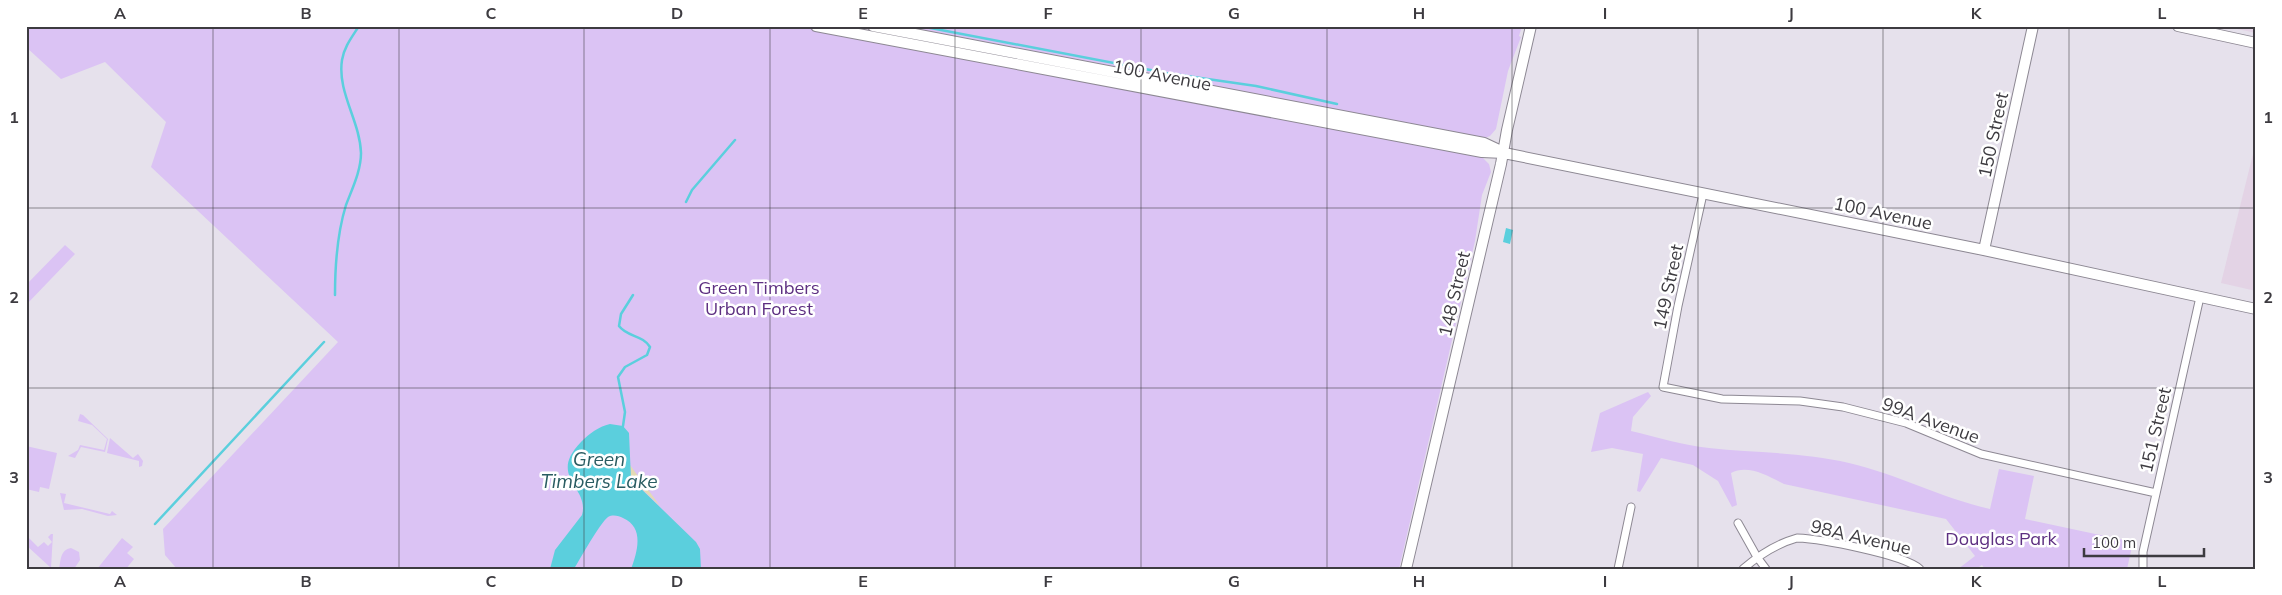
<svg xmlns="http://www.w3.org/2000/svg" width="2282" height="595" font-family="Mulish,sans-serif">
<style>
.commercial{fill:#e3d3e5}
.green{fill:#dbc3f4}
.sand{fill:#e4dab5}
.water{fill:#5bcfdd}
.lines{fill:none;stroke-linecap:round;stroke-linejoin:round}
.stream{stroke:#5bcfdd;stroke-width:2.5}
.street-casing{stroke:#8d8893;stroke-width:9}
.secondary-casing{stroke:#8d8893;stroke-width:12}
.street{stroke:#fff;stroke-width:7}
.secondary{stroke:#fff;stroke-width:10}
.grid{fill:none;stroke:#3d3b40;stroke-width:1;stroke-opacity:0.55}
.labels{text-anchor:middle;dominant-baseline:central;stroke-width:5;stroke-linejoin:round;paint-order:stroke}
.street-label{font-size:18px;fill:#3d3b40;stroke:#fff}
.park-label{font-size:18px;fill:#5d2f81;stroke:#fff}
.water-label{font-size:19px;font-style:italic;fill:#2a5c62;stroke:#fff}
.neatline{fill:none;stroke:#3d3b40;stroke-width:2}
.grid-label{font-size:16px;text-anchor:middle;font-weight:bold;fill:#3d3b40}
</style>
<rect width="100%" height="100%" fill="#e6e1ec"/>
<!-- commercial -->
<path class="commercial" d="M2223,26H2256V33Z
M2256,142V291L2221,283Z"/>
<!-- green -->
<path class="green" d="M26,26H796L1267,114L1483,158L1489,164L1491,172L1482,195L1475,241L1399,569H177L165,555L163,529L338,342L151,167L166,122L105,62L61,79L26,47Z
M894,26H1522L1519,36L1521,37L1508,71L1496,129L1490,136L1485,138Z
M65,245L75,254L26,305V285Z
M1648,392L1651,396L1633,417L1631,431C1656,437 1683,445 1709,448C1755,453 1803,452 1849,463C1897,474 1941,498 1990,509L1999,469L2034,476L2025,519L2133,542L2127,569H1985L1982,565L1976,569H1958L1975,556L1946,519L1784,484C1768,476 1748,464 1731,473L1737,505L1732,507L1718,481L1693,465L1661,458L1640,492L1637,491L1643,454L1612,448L1591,452L1600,413Z
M80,414L83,415L108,439L105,452L81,447L75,458L68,456L78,450L80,445L104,450L107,439L92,425L78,421Z
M110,438L133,458L138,454L143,461L142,466L139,467V461L107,453Z
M26,446L57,453L49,489L40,487L39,492L26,489Z
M60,493L66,494L64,503L110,514L112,511L117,515L108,516L82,509L64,510Z
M51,534H53L51,568L26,545V535L38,547L44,542L48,546L52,542L48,537Z
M122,538L133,547L127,553L134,559L126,569H97Z
M71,548L79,552L80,560L74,569H59C61,560 60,550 71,548Z"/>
<!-- sand -->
<path class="sand" d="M630,465L660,506L631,479Z"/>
<!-- water -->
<path class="water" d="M1506,228L1513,230L1510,244L1503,242Z
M610,424L623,426L629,433L631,479L696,542L700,549L701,569H631C637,552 645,528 623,518C619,516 613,514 608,517C600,523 580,559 574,569H550L555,550L582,515C590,487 547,477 581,442C590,433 598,427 610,424Z"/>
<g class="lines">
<!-- stream -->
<path class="stream" d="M920,26L1166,73L1256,86L1337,104
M686,202L692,190L735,140
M335,295C335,265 337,234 346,205C352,189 361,171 361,153C360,121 337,92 342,60C344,47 352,37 359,26
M623,426L625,412L618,377L625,367L647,355L650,347C643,335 627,337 619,326L621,314L633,295
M155,524L324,342"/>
<!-- street casing -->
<g class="street-casing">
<path id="street" d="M1703,194L1678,306L1663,387L1722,399L1800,401L1843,407L1906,423L1981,454L2156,493
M1738,523L1757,557L1766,569
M1618,569L1631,507
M1743,569C1759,555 1776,544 1797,538C1821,539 1903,554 1920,569
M2143,569V552L2200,297"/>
</g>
<!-- secondary casing -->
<g class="secondary-casing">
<path id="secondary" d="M816,26L1482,152L1504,153L1984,250L2256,309
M873,26L1484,143L1501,151
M2178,26L2256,43
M1984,250L2033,26
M1406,569L1501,164L1507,130L1531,26"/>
</g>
<!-- street -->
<use href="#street" class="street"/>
<!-- secondary -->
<use href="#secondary" class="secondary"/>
</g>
<!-- grid -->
<path class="grid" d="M213,26V569M399,26V569M584,26V569M770,26V569M955,26V569M1141,26V569M1327,26V569M1512,26V569M1698,26V569M1883,26V569M2069,26V569M26,208H2256M26,388H2256"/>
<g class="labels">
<!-- street labels -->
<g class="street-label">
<text transform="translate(1162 75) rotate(11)">100 Avenue</text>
<text transform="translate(1993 135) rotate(-78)">150 Street</text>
<text transform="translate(1883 213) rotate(12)">100 Avenue</text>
<text transform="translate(1668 287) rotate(-78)">149 Street</text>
<text transform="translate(1454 294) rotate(-77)">148 Street</text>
<text transform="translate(1931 420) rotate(20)">99A Avenue</text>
<text transform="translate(2155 430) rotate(-77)">151 Street</text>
<text transform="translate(1861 537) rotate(13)">98A Avenue</text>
</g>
<!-- park labels -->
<g class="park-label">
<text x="759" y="287">Green Timbers<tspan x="759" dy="21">Urban Forest</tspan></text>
<text x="2001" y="538">Douglas Park</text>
</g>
<!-- water labels -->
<g class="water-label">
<text x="599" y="459">Green<tspan x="599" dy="22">Timbers Lake</tspan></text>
</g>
</g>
<!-- border -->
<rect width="2282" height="595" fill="none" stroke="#ffffff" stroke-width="55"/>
<!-- scale -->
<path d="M2084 548v8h120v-8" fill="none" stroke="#3d3b40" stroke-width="2.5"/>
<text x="2092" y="548" font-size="15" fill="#3d3b40" stroke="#ffffff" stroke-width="4" paint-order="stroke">100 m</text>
<rect x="28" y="28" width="2226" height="540" class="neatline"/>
<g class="grid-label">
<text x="120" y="19">A</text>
<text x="306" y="19">B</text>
<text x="491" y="19">C</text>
<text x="677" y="19">D</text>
<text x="863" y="19">E</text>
<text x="1048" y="19">F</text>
<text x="1234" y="19">G</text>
<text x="1419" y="19">H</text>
<text x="1605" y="19">I</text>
<text x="1791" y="19">J</text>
<text x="1976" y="19">K</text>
<text x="2162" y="19">L</text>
<text x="14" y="123">1</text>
<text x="2268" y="123">1</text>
<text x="14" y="303">2</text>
<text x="2268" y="303">2</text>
<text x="14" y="483">3</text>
<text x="2268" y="483">3</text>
<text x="120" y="587">A</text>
<text x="306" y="587">B</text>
<text x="491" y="587">C</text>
<text x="677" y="587">D</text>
<text x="863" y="587">E</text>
<text x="1048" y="587">F</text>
<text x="1234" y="587">G</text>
<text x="1419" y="587">H</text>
<text x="1605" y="587">I</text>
<text x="1791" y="587">J</text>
<text x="1976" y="587">K</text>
<text x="2162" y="587">L</text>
</g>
</svg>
